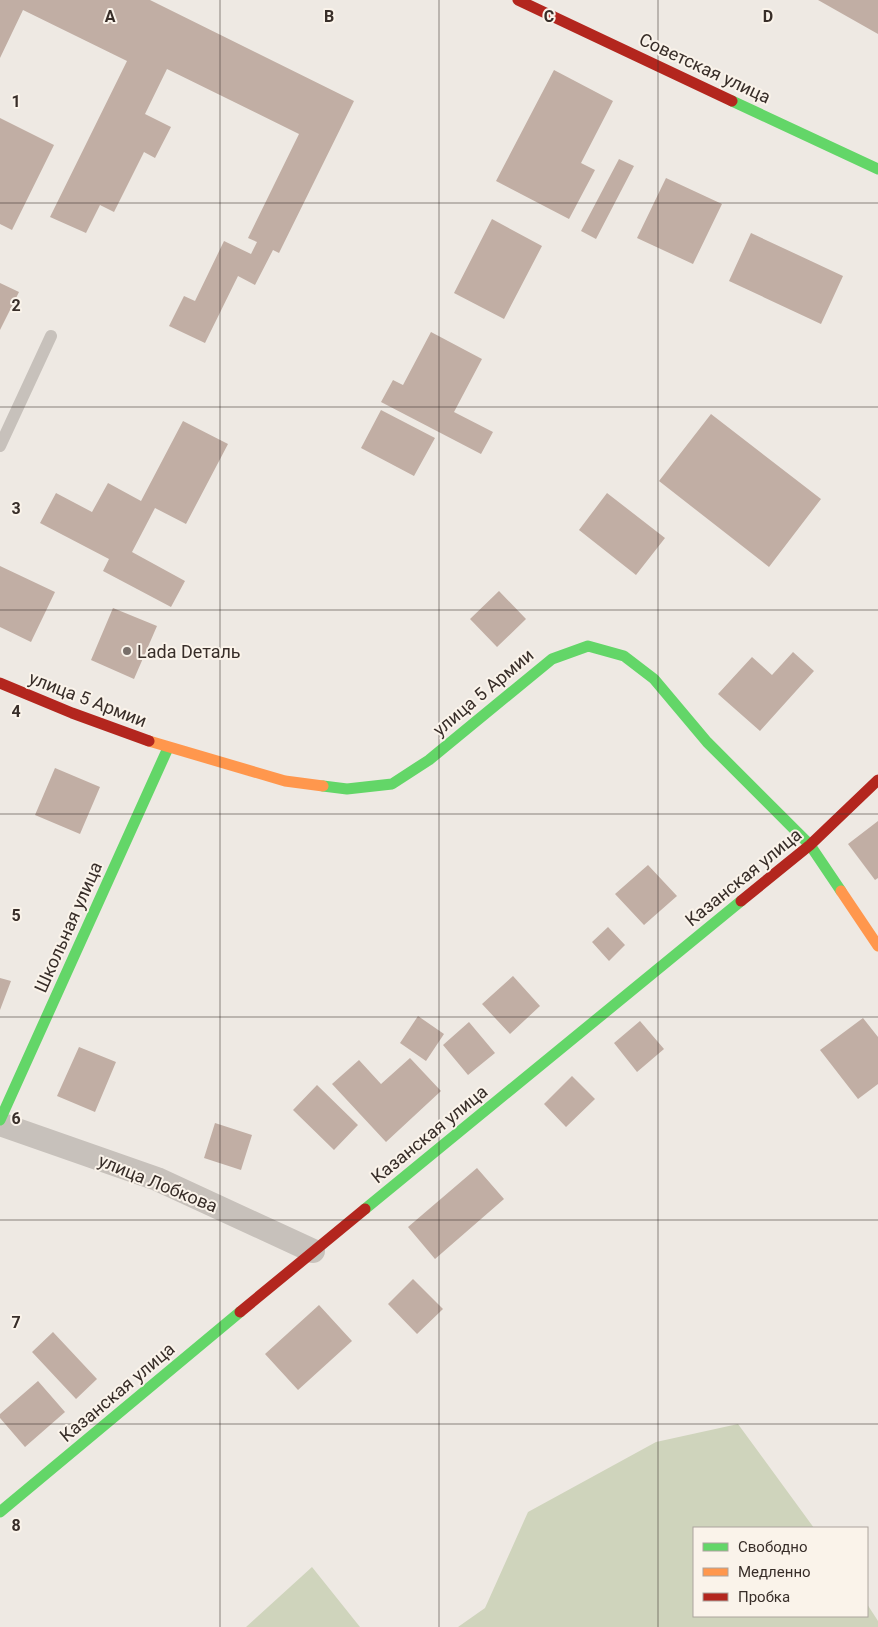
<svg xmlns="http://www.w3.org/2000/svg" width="878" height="1627" font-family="Roboto,sans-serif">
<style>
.green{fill:#cfd4bc}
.building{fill:#c1aea4}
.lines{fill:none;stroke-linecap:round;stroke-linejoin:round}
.lane{stroke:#c7c1bb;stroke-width:12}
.street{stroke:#c7c1bb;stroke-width:24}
.fast{stroke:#63d668;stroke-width:11}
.slow{stroke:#ff974d;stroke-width:11}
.jam{stroke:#b3261e;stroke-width:11}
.grid{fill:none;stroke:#382e29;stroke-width:1;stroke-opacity:0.55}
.poi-dot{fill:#786f6a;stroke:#faf3ea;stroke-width:2}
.labels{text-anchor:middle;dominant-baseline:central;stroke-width:4;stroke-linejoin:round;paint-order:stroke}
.street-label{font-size:18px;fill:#382e29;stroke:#faf3ea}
.poi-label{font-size:18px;fill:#382e29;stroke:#faf3ea;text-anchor:start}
.grid-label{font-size:16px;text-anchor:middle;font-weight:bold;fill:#382e29;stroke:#faf3ea;stroke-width:4;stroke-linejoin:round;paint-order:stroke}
</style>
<rect width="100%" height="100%" fill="#eee9e3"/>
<!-- green -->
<path class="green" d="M738,1424L814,1528H694V1616H867V1604L878,1621V1627H458L485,1608L528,1512L656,1442Z
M312,1567L360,1627H246Z"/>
<!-- building -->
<path class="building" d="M0,0H150L354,101L279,253L273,250L255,285L238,276L205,343L169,326L184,296L195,301L224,241L251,254L257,242L248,238L299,134L167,69L145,114L171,127L155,158L144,152L114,212L100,205L86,233L50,217L127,61L23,10L0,58Z
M818,0H878V34Z
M554,70L613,101L581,163L595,170L569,219L496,181Z
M0,118L54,145L12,230L0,224Z
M619,159L634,166L596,239L581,231Z
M666,178L722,204L693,264L637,238Z
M492,219L542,246L504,319L454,293Z
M751,233L843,276L821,324L729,281Z
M0,283L19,292L0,330Z
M431,332L482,359L454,412L493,432L481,454L381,402L393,380L403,385Z
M381,410L435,438L414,476L361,448Z
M711,414L821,499L769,567L659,481Z
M183,421L228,444L186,524L155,508L132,552L185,581L171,607L103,571L109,559L40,523L56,493L92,512L108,483L141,501Z
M607,493L665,538L636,575L579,530Z
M0,566L55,592L31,642L0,627Z
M499,591L526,619L497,647L470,619Z
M113,608L157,626L134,679L91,660Z
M793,652L814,671L760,731L718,694L752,657L772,675Z
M55,768L100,787L80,834L35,815Z
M878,821V878L875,880L848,844Z
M648,865L677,896L644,925L615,894Z
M608,927L625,945L609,961L592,942Z
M513,976L540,1006L510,1034L482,1004Z
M0,978L11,981L0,1010Z
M418,1016L444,1034L426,1061L400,1043Z
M863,1018L878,1037V1084L858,1099L820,1050Z
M640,1021L664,1049L637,1072L614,1043Z
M469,1022L495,1053L468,1075L443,1045Z
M79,1047L116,1062L95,1112L57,1096Z
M410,1058L441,1091L386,1142L332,1084L359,1060L381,1084Z
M572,1076L595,1099L566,1127L544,1104Z
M317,1085L358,1125L334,1150L293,1110Z
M215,1123L252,1135L241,1170L204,1158Z
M477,1168L504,1199L435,1259L408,1227Z
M413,1279L443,1309L417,1334L388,1304Z
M319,1305L352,1341L298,1390L265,1354Z
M53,1332L97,1379L76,1399L32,1352Z
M38,1381L65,1412L25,1447L0,1418V1414Z"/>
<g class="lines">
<!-- lane -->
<path class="lane" d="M0,446L51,336"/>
<!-- street -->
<path class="street" d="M0,1124L157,1179L313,1251"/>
<!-- fast -->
<path class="fast" d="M732,101L878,169
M323,786L347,789L392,784L429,760L552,659L588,646L624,656L654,679L707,742L810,845L841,891
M0,1120L168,748
M365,1209L741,901
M0,1512L240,1312"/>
<!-- slow -->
<path class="slow" d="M149,741L285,781L323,786
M841,891L878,946"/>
<!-- jam -->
<path class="jam" d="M518,0L732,101
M0,683L72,713L149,741
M741,901L810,845L878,780
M240,1312L365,1209"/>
</g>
<!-- grid -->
<path class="grid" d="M220,0V1627M439,0V1627M658,0V1627M0,203H878M0,407H878M0,610H878M0,814H878M0,1017H878M0,1220H878M0,1424H878"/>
<!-- markers -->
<circle class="poi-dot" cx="127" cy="651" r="5"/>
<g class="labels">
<!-- street labels -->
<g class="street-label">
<text transform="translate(705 68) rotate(25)">Советская улица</text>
<text transform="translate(483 692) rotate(-40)">улица 5 Армии</text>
<text transform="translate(88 699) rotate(21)">улица 5 Армии</text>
<text transform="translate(743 877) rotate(-39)">Казанская улица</text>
<text transform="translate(68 927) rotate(-66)">Школьная улица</text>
<text transform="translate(429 1134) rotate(-39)">Казанская улица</text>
<text transform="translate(158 1183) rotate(22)">улица Лобкова</text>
<text transform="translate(117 1392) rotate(-40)">Казанская улица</text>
</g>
<!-- poi labels -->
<g class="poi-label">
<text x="137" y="651">Lada Dеталь</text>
</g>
</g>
<g class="grid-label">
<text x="110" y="22">A</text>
<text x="329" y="22">B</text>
<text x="549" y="22">C</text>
<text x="768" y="22">D</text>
<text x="16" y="107">1</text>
<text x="16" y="311">2</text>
<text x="16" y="514">3</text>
<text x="16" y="717">4</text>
<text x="16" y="921">5</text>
<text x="16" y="1124">6</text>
<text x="16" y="1328">7</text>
<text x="16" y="1531">8</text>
</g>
<!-- legend -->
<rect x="693" y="1527" width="175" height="90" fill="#faf3ea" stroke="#aca49d"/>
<rect x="703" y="1543" width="25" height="8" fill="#63d668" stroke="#aca49d"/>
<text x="738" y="1552" font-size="15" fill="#382e29">Свободно</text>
<rect x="703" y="1568" width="25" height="8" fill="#ff974d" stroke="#aca49d"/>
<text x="738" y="1577" font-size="15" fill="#382e29">Медленно</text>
<rect x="703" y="1593" width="25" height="8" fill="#b3261e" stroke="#aca49d"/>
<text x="738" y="1602" font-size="15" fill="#382e29">Пробка</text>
</svg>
